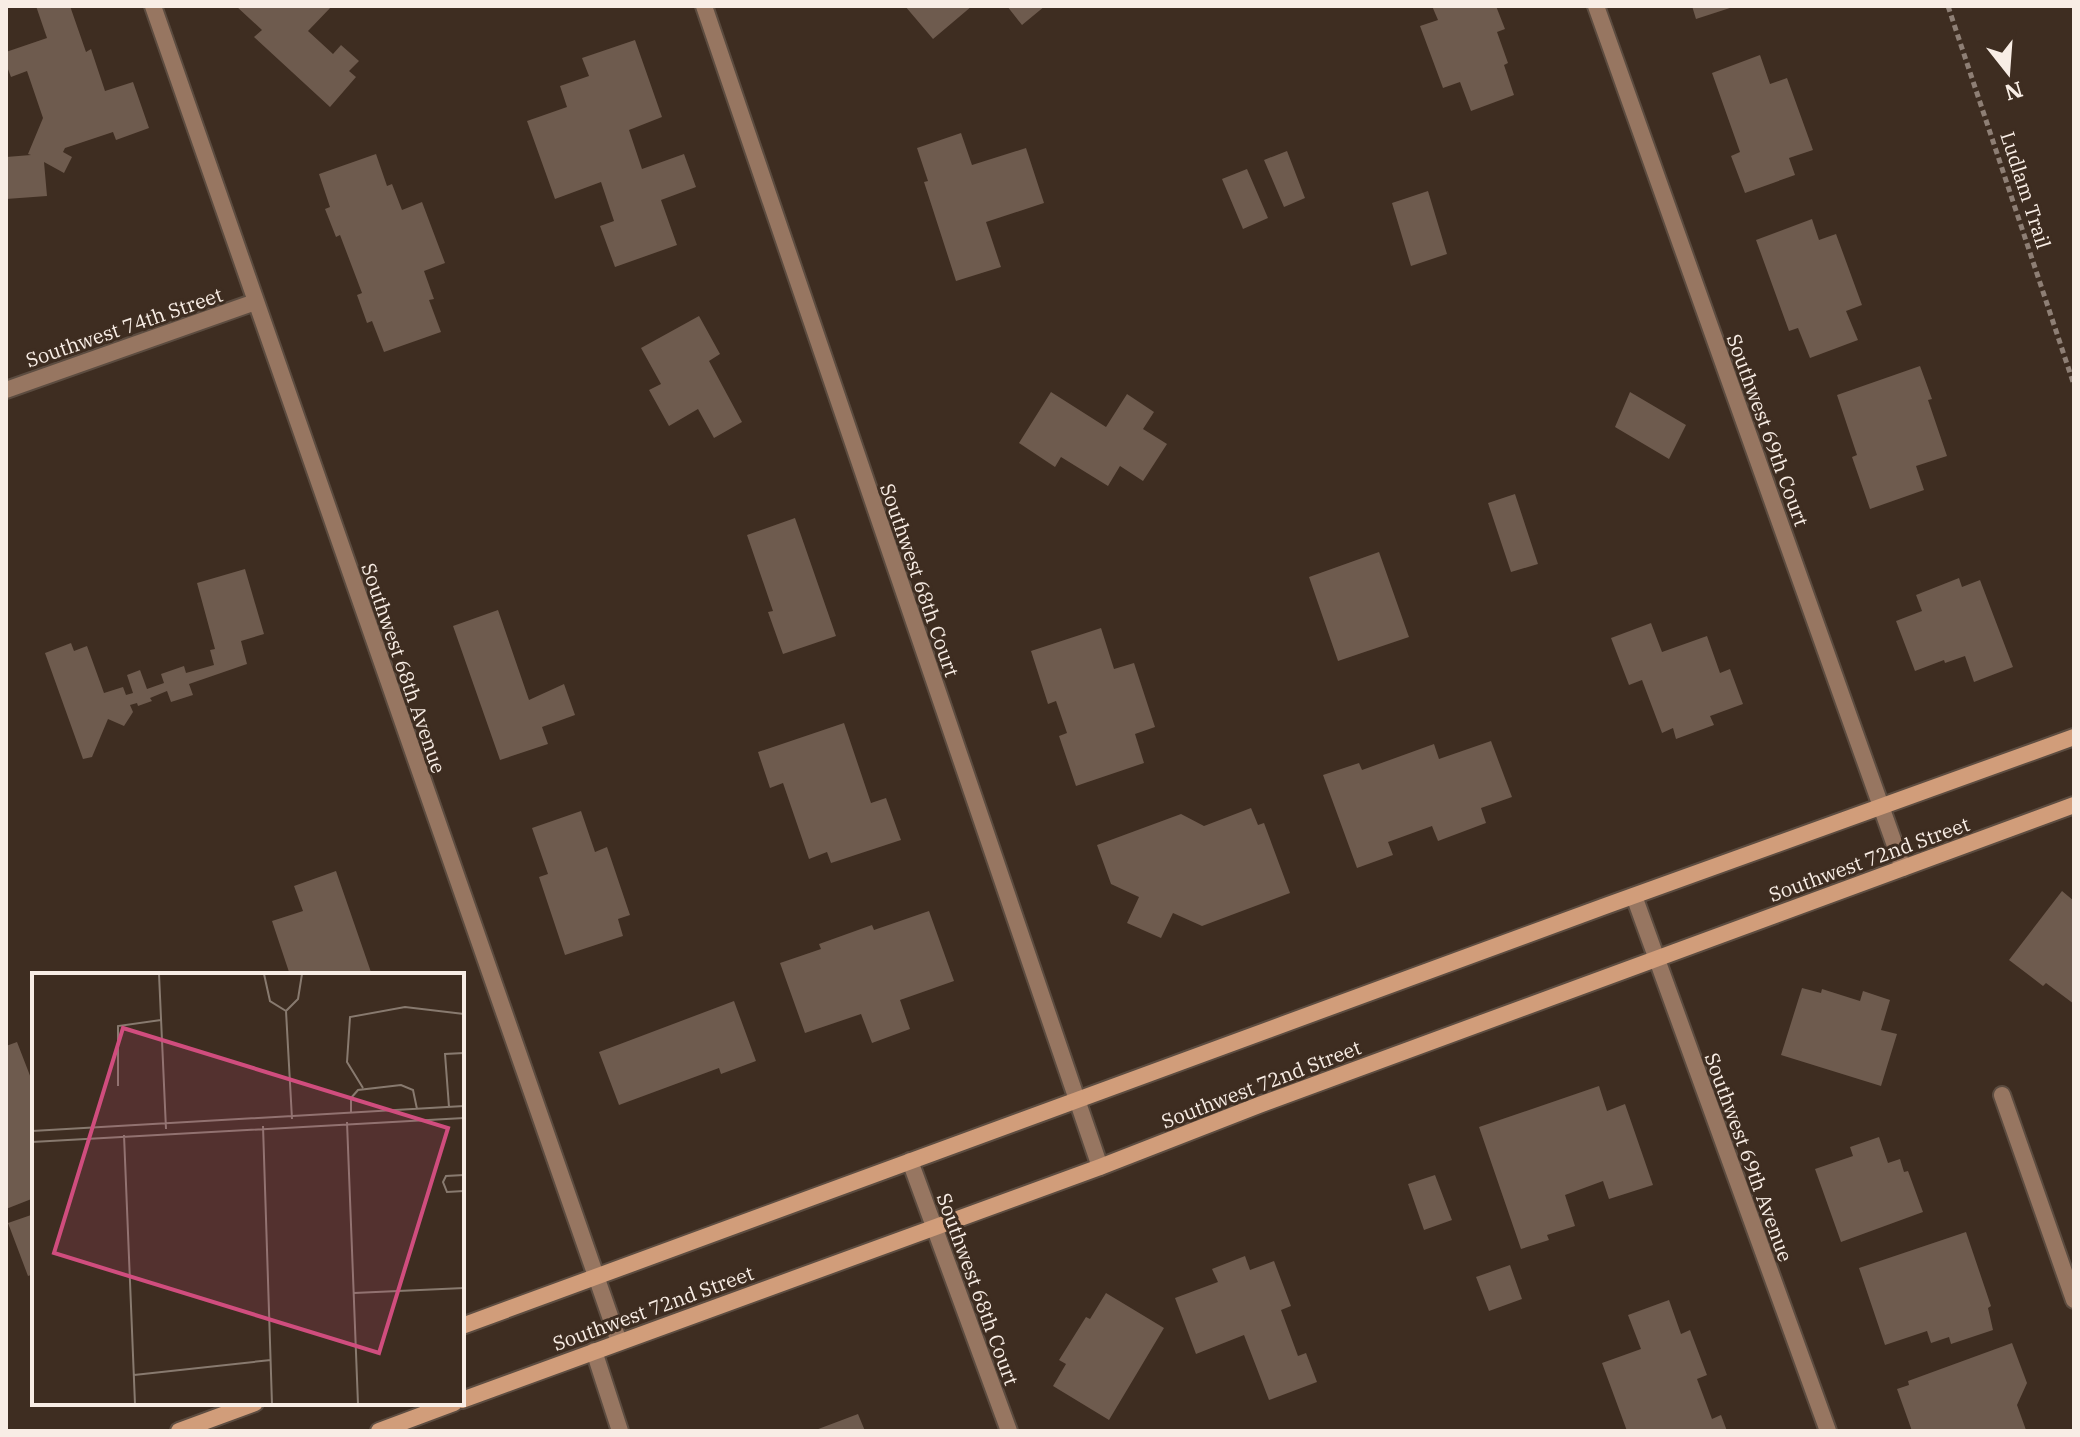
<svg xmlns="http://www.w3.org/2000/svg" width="2080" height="1437" font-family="'IBM Plex Serif',serif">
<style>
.building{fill:#6e5b4e}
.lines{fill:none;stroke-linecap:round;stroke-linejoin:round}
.service-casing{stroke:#5c4c40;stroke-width:20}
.minor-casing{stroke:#5c4c40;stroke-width:20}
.secondary-casing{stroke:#5c4c40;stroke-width:20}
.path{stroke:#8e7f75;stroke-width:5;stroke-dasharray:6 4;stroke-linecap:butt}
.service{stroke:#977661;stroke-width:16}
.minor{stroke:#977661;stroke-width:16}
.secondary{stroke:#d19d7a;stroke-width:16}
.labels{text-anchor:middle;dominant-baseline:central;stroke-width:6;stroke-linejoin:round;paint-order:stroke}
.street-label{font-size:20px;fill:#f8ede5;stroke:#3e2d21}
.inset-road{fill:none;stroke:#887a6f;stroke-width:2}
.view{fill:#d04d7e;fill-opacity:0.15;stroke:#d04d7e;stroke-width:4}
.inset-edge{fill:none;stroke:#f8ede5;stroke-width:4}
</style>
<rect width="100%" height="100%" fill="#3e2d21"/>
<!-- building -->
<path class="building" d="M36,6H70L86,52L91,49L105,91L133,82L149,128L116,140L113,132L65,148L63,152L72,157L64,173L44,162L47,196L6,199V157L31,155L28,154L43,118L27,71L11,77L6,64V52L47,38Z
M236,6H332L308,31L333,54L341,45L359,61L349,71L356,77L330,107L254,37L262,30Z
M905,6H972L933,39Z
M1007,6H1045L1022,25Z
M1432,6H1496L1505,29L1497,32L1508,63L1504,65L1514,95L1471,111L1460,82L1443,88L1420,26L1438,20Z
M1692,6H1733V7L1696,19Z
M635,40L662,117L629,130L642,169L684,154L696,187L661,200L677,245L615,267L600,226L614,221L601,182L555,199L527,121L567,107L560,86L589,76L582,58Z
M1760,55L1770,84L1787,78L1813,150L1789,158L1795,175L1745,193L1731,156L1740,152L1712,73Z
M961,133L972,165L1026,148L1044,203L986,222L1001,267L956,281L924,182L928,181L917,148Z
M1287,151L1305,198L1284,207L1264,160Z
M376,154L387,186L392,184L402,210L422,202L445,263L424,271L434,299L429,300L441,332L384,352L372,321L367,323L357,295L362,293L340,235L336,237L325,209L330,207L319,174Z
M1247,169L1268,218L1243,229L1222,179Z
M1428,191L1447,254L1411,266L1392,203Z
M1812,219L1819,240L1836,234L1862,305L1846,311L1858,340L1810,358L1798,328L1789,331L1756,240Z
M699,316L720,354L709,361L742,422L714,438L698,409L669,426L649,390L661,384L641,348Z
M1920,366L1932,399L1928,400L1947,456L1916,466L1924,490L1870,509L1852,457L1857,455L1837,395Z
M1051,392L1106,427L1127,394L1154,412L1143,429L1167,444L1143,481L1120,466L1108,486L1061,457L1055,467L1019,443Z
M1630,392L1686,425L1669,459L1615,427Z
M1515,494L1538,564L1511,572L1488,503Z
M795,518L836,636L783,654L768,612L773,611L747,535Z
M1379,552L1409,637L1338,661L1309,577Z
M245,569L264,634L241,641L247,664L189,684L193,695L171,702L167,691L150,698L152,701L138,706L137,703L130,705L133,712L124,726L108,719L92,757L83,759L45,653L71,643L74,651L87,646L104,693L123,687L126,695L133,693L127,675L140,670L147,689L164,683L161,674L184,666L186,673L214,665L210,650L215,649L197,583Z
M1959,578L1962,587L1980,580L2013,667L1974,682L1965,656L1945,663L1944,660L1915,671L1896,621L1922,611L1916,595Z
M498,610L529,700L564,684L575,715L542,727L548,744L500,760L453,626Z
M1651,623L1662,652L1707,636L1720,673L1730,669L1743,704L1710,716L1714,725L1676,739L1673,728L1662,733L1642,680L1629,685L1611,638Z
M1101,628L1114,669L1134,663L1155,727L1135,734L1144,763L1076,786L1059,736L1067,733L1056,701L1048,704L1031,651Z
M844,723L871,803L886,798L901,840L831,863L827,852L809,859L783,783L770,788L758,752Z
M1491,741L1512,797L1481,808L1486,823L1438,841L1432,826L1388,842L1393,855L1357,868L1323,775L1359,763L1362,770L1434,744L1439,759Z
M1251,808L1258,825L1264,823L1290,893L1202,926L1173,913L1161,938L1127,923L1139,897L1111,884L1097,845L1181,814L1204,826Z
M581,811L595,852L607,847L630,915L618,919L623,936L565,955L539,877L548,874L532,828Z
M336,871L372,975H290L272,921L303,911L294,886Z
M2062,891L2074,901V1004L2046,983L2043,986L2009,960Z
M929,911L954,981L900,1000L910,1029L872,1043L861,1014L805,1033L780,963L821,949L819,944L872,925L874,930Z
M1802,988L1821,993L1822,989L1860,1001L1863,991L1890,1000L1881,1030L1897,1034L1881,1086L1781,1055Z
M734,1001L756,1061L721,1074L719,1068L619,1105L599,1052Z
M17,1042L34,1086V1198L6,1209V1046Z
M1599,1086L1607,1111L1625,1104L1653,1185L1609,1199L1603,1181L1565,1195L1575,1226L1547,1235L1549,1240L1521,1249L1479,1127Z
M1879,1137L1888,1163L1900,1159L1904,1172L1908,1171L1923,1212L1841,1242L1815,1169L1853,1156L1850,1147Z
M1435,1175L1452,1220L1424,1230L1408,1184Z
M34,1214V1274L28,1276L8,1223Z
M1966,1232L1991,1306L1988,1308L1993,1330L1951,1344L1949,1337L1931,1343L1927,1331L1885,1345L1859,1268Z
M1245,1256L1250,1270L1274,1261L1291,1306L1281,1310L1298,1356L1306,1353L1317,1382L1269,1400L1244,1335L1196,1354L1175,1298L1218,1282L1212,1269Z
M1510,1265L1522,1299L1489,1311L1476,1277Z
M1106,1293L1164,1328L1109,1420L1053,1386L1066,1364L1059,1360L1086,1317L1090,1319Z
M1669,1300L1681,1334L1690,1330L1707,1375L1697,1379L1712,1419L1721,1415L1727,1431H1627L1602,1363L1641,1349L1628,1315Z
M2012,1343L2027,1383L2017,1405L2026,1430L1912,1431L1897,1389L1909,1385L1908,1381Z
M858,1414L865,1431H813Z"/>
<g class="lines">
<!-- service casing -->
<g class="service-casing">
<path id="service" d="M594,1351L620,1431"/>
</g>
<!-- minor casing -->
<g class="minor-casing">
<path id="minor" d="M153,6L619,1342
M704,6L1100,1167
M1596,6L1903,868
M6,390L255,302
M1634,896L1828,1431
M2002,1095L2074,1300
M910,1161L1009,1431"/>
</g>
<!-- secondary casing -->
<g class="secondary-casing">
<path id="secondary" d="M462,1326L1608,905L2074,737
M462,1400L1100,1167L1259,1105L2074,805
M179,1431L255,1403
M379,1431L454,1403"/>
</g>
<!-- path -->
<path class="path" d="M1948,6L2074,385"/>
<!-- service -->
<use href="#service" class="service"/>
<!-- minor -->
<use href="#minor" class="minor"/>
<!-- secondary -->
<use href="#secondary" class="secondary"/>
</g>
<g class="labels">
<!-- street labels -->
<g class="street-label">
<text transform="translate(2026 190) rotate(72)">Ludlam Trail</text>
<text transform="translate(124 327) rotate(-19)">Southwest 74th Street</text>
<text transform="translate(1768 430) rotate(70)">Southwest 69th Court</text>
<text transform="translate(920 580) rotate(71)">Southwest 68th Court</text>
<text transform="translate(404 668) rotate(71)">Southwest 68th Avenue</text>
<text transform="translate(1869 859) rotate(-20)">Southwest 72nd Street</text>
<text transform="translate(1261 1084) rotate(-21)">Southwest 72nd Street</text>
<text transform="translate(1749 1157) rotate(70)">Southwest 69th Avenue</text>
<text transform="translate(978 1289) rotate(70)">Southwest 68th Court</text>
<text transform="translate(653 1308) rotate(-20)">Southwest 72nd Street</text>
</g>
</g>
<!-- overview -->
<g transform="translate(32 973)">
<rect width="432" height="432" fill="#3e2d21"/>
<path class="inset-road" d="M127,1L134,156M232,1L238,28L254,38M86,113V53L129,47M331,115L315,89L318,44L373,34L432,41M417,134L413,81L432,80M319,140V125L326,117L369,112L381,117L385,136M260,146L254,38L266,26L270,1M315,149L326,431M231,153L240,431M0,158L432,133M92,162L103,431M0,169L432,145M432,202L414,203L411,209L415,219L432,218M322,320L432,315M102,402L239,387"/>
<path class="view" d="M91,55L416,155L347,380L22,280Z"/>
<rect width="432" height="432" class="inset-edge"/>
</g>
<!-- border -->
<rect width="2080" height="1437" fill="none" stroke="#f8ede5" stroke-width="16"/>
<!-- north arrow -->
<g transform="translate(2008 72) rotate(163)" stroke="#3e2d21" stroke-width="6" paint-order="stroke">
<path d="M0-6L14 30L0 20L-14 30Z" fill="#f8ede5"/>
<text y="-12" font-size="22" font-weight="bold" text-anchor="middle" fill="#f8ede5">N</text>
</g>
</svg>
